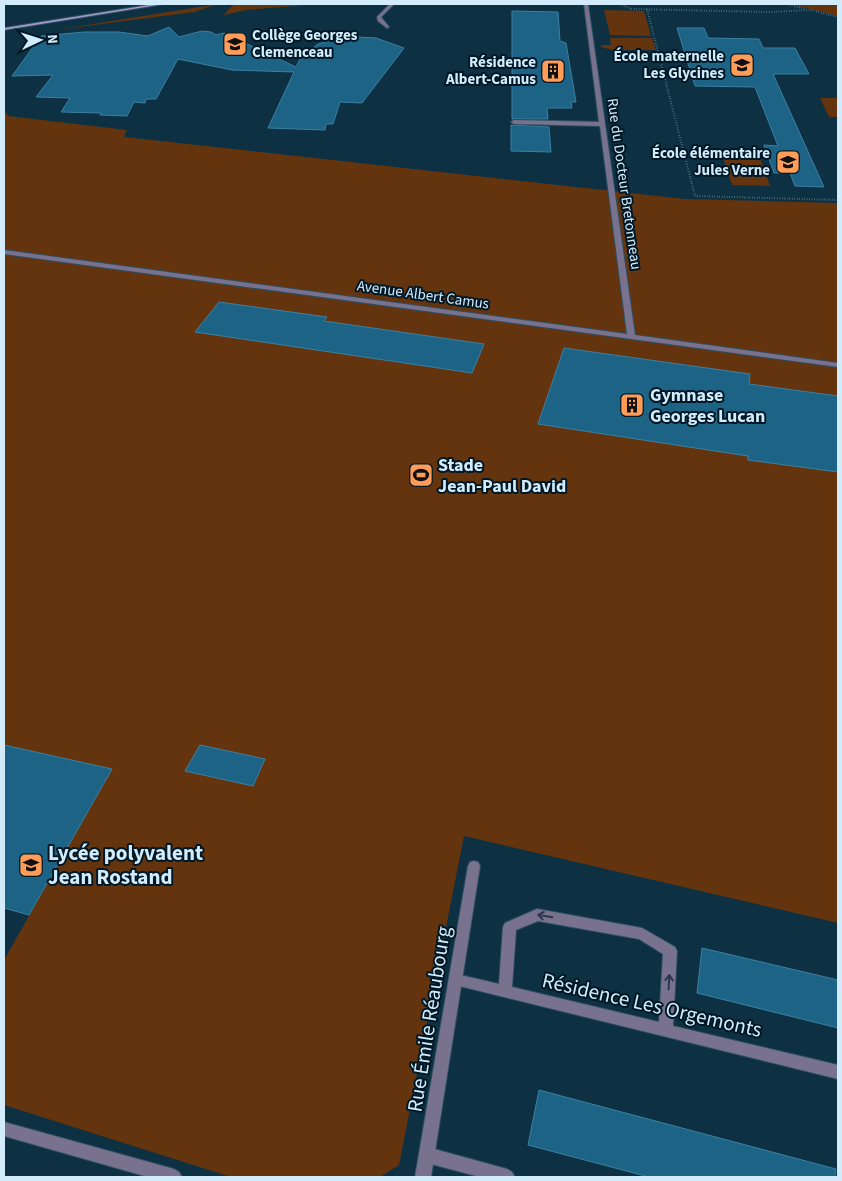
<svg xmlns="http://www.w3.org/2000/svg" width="842" height="1181" font-family="'Source Sans 3',sans-serif">
<style>
.green{fill:#64340f}
.building{fill:#1c6385;stroke:#3c80a3}
.lines{fill:none;stroke-linecap:round;stroke-linejoin:round}
.service-casing{stroke:#2d4f61;stroke-width:2}
.minor-casing{stroke:#2d4f61;stroke-width:2}
.secondary-casing{stroke:#2d4f61;stroke-width:2}
.path{stroke:#7897a8;stroke-width:2;stroke-dasharray:0.5 2;stroke-linecap:butt}
.service{fill:#78728f;fill-rule:evenodd}
.minor{fill:#78728f;fill-rule:evenodd}
.secondary{fill:#a298c7;fill-rule:evenodd}
.oneway{stroke:#2a384b}
.labels{text-anchor:middle;dominant-baseline:central;stroke-width:4;stroke-linejoin:round;paint-order:stroke}
.far-poi-label{font-size:15px;font-weight:bold;fill:#d2ecfc;stroke:#001826;text-anchor:end}
.far-street-label{font-size:15px;fill:#d2ecfc;stroke:#001826}
.poi-label{font-size:18px;font-weight:bold;fill:#d2ecfc;stroke:#001826;text-anchor:start}
.near-poi-label{font-size:21px;font-weight:bold;fill:#d2ecfc;stroke:#001826;text-anchor:start}
.near-street-label{font-size:21px;fill:#d2ecfc;stroke:#001826}
</style>
<rect width="100%" height="100%" fill="#0d3143"/>
<!-- green -->
<path class="green" d="M218,4L194,12L56,30Z
M271,4H320L246,10L224,15L233,5Z
M791,4H838V16Z
M604,10L644,11L651,36L610,35Z
M610,38H652L656,50H612L601,47V45H611Z
M820,98H838V117H829Z
M4,109L8,116L127,130L124,137L685,199L838,203V923L464,836L399,1165L380,1177H231L4,1105V960L112,769L4,746Z
M723,157L760,158L770,186L732,185Z"/>
<!-- building -->
<path class="building" d="M512,11L558,12L560,41L566,43L576,102H571L572,108H547L548,119H512Z
M169,27L179,37L202,31L211,32L216,35L224,33L296,67L304,51H309L318,44L336,39L358,37L376,38L404,48L362,103L340,102L333,124H326L325,130L268,128L294,72L232,70L178,59L156,99H146L145,103L134,102L127,116L100,115L101,113L61,112L70,98L36,97L53,75L12,76L41,36L84,32H119L148,36Z
M677,28H704L708,38L759,39L763,48H795L809,74H773L824,187L795,186L790,173H774L764,145L778,146L755,87L695,86Z
M511,125L549,127L551,152L511,151Z
M219,302L327,317L324,321L484,344L472,373L195,332Z
M564,348L750,374L749,384L838,396V472L748,460V456L538,424Z
M4,745L112,769L29,915L4,908Z
M200,745L265,759L253,786L185,771Z
M702,948L838,980V1028L697,993Z
M539,1090L836,1169L835,1177H649L528,1145Z"/>
<g class="lines">
<!-- service casing -->
<g class="service-casing">
<path id="service" d="M390,4H394L381,17L389,27L387,28L378,21L377,17Z
M537,909L642,928L675,947L677,951L673,1026L838,1065V1079L451,984L449,980L451,976L456,974L499,984L503,927L505,923ZM538,921L639,939L663,954L659,1022L512,987L516,930Z
M427,1147L507,1169L512,1172L515,1177H480L427,1163L422,1160L419,1155L422,1150Z"/>
</g>
<!-- minor casing -->
<g class="minor-casing">
<path id="minor" d="M584,4H588L635,335L838,363V367L4,254V250L627,334L600,126L514,124L511,122L514,120L599,122Z
M474,861L478,862L480,866L431,1177H415L468,866L470,862Z
M4,1122L174,1169L179,1172L182,1177H148L4,1136Z"/>
</g>
<!-- secondary casing -->
<g class="secondary-casing">
<path id="secondary" d="M155,4H164L4,30V28Z"/>
</g>
<!-- path -->
<path class="path" d="M620,4L631,9L769,12L811,10L838,17
M787,4L806,9
M647,9L695,196L838,200"/>
<!-- service -->
<use href="#service" class="service"/>
<!-- minor -->
<use href="#minor" class="minor"/>
<!-- secondary -->
<use href="#secondary" class="secondary"/>
</g>
<!-- one-way arrows -->
<defs><path id="oneway-shaft" d="M-6 0H5M1.5-3L5.5 0L1.5 3" fill="none" stroke-width="1.6" stroke-linecap="round" stroke-linejoin="round" transform="scale(1.25)"/></defs>
<g class="oneway">
<use href="#oneway-shaft" transform="translate(545 916) rotate(-171)"/>
<use href="#oneway-shaft" transform="translate(669 982) rotate(-87)"/>
</g>
<!-- icons -->
<defs>
<g id="school-square" transform="scale(1.25)"><rect x="-9" y="-9" width="18" height="18" rx="4" fill="#fe9c58" stroke="#001826"/><path d="M0-5L7-2L0 1L-7-2ZM-4 1L0 2.5L4 1V4Q0 6-4 4Z" fill="#111"/></g>
<g id="building-square" transform="scale(1.25)"><rect x="-9" y="-9" width="18" height="18" rx="4" fill="#fe9c58" stroke="#001826"/><path d="M-4-6H4V6H1V3H-1V6H-4ZM-2.5-4.3h1.7v1.8h-1.7ZM.8-4.3h1.7v1.8H.8ZM-2.5-1h1.7V.8h-1.7ZM.8-1h1.7V.8H.8Z" fill="#111"/></g>
<g id="stadium-square" transform="scale(1.25)"><rect x="-9" y="-9" width="18" height="18" rx="4" fill="#fe9c58" stroke="#001826"/><path d="M0-5a6.5 5 0 1 0 0 10a6.5 5 0 1 0 0-10ZM-3.5-1.8h7v3.6h-7Z" fill="#111"/></g>
</defs>
<g fill-rule="evenodd">
<use href="#school-square" x="235" y="44"/>
<use href="#school-square" x="742" y="65"/>
<use href="#building-square" x="553" y="71"/>
<use href="#school-square" x="788" y="162"/>
<use href="#building-square" x="632" y="405"/>
<use href="#stadium-square" x="421" y="475"/>
<use href="#school-square" x="31" y="865"/>
</g>
<g class="labels">
<!-- far-poi labels -->
<g class="far-poi-label">
<text x="252" y="35" text-anchor="start">Collège Georges<tspan x="252" dy="17">Clemenceau</tspan></text>
<text x="724" y="56">École maternelle<tspan x="724" dy="17">Les Glycines</tspan></text>
<text x="536" y="62">Résidence<tspan x="536" dy="17">Albert-Camus</tspan></text>
<text x="770" y="153">École élémentaire<tspan x="770" dy="17">Jules Verne</tspan></text>
</g>
<!-- far-street labels -->
<g class="far-street-label">
<text transform="translate(624 184) rotate(82)">Rue du Docteur Bretonneau</text>
<text transform="translate(423 295) rotate(8)">Avenue Albert Camus</text>
</g>
<!-- poi labels -->
<g class="poi-label">
<text x="650" y="395">Gymnase<tspan x="650" dy="21">Georges Lucan</tspan></text>
<text x="438" y="465">Stade<tspan x="438" dy="21">Jean-Paul David</tspan></text>
</g>
<!-- near-poi labels -->
<g class="near-poi-label">
<text x="48" y="853">Lycée polyvalent<tspan x="48" dy="24">Jean Rostand</tspan></text>
</g>
<!-- near-street labels -->
<g class="near-street-label">
<text transform="translate(652 1005) rotate(13)">Résidence Les Orgemonts</text>
<text transform="translate(429 1019) rotate(-81)">Rue Émile Réaubourg</text>
</g>
</g>
<!-- border -->
<rect width="842" height="1181" fill="none" stroke="#d2ecfc" stroke-width="10"/>
<!-- north arrow -->
<g transform="translate(40 40) rotate(86)" stroke="#001826" stroke-width="4" paint-order="stroke">
<path d="M0-4L9 19L0 12L-9 19Z" fill="#d2ecfc"/>
<text y="-8" font-size="14" font-weight="bold" text-anchor="middle" fill="#d2ecfc">N</text>
</g>
</svg>
